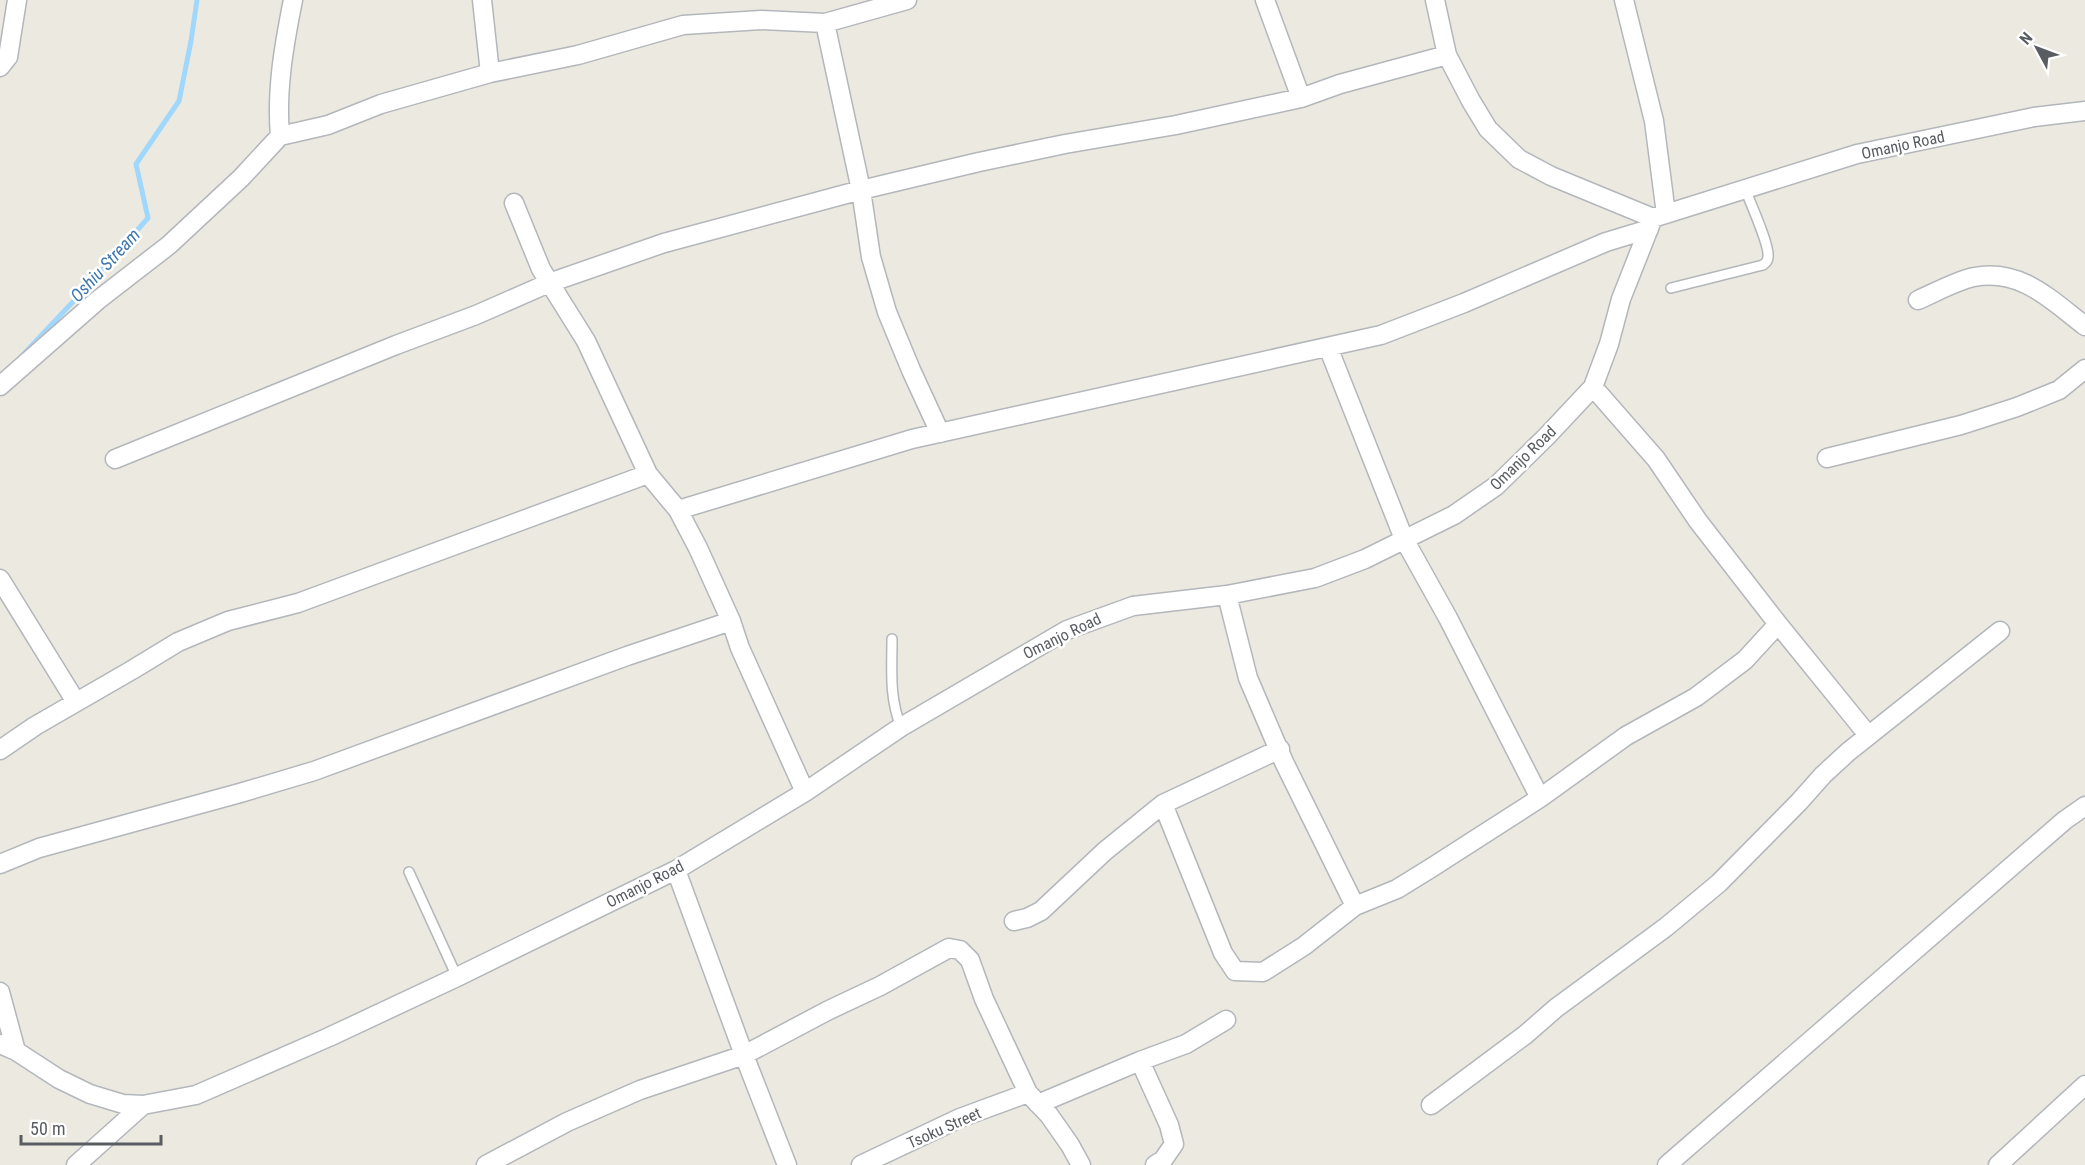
<svg xmlns="http://www.w3.org/2000/svg" width="2085" height="1165" font-family="'Roboto Condensed',sans-serif">
<style>
.lines{fill:none;stroke-linecap:round;stroke-linejoin:round}
.stream{stroke:#a0d7fd;stroke-width:5}
.service-casing{stroke:#b3b7bb;stroke-width:12}
.minor-casing{stroke:#b3b7bb;stroke-width:21}
.service{stroke:#fff;stroke-width:9}
.minor{stroke:#fff;stroke-width:18}
.labels{text-anchor:middle;dominant-baseline:central;stroke-width:5;stroke-linejoin:round;paint-order:stroke}
.street-label{font-size:16px;fill:#595d61;stroke:#fff}
.water-label{font-size:18px;font-style:italic;fill:#3e78ae;stroke:#fff}
</style>
<rect width="100%" height="100%" fill="#ece9e1"/>
<g class="lines">
<!-- stream -->
<path class="stream" d="M20,358L85,289L148,218L136,164L179,101L191,41L197,0"/>
<!-- service casing -->
<g class="service-casing">
<path id="service" d="M1671,288L1763,265C1766,262 1768,262 1768,257C1770,246 1750,202 1745,189
M892,639C892,670 889,697 901,727
M409,872L457,977"/>
</g>
<!-- minor casing -->
<g class="minor-casing">
<path id="minor" d="M482,0L490,73
M1265,0L1301,98
M1435,0L1447,55L1471,101L1488,129L1519,159L1551,176L1653,218
M1624,0L1654,121L1666,214
M825,23L861,190L871,257L887,312L911,370L940,433
M0,67L8,57L17,0
M280,136C276,90 284,45 293,0
M514,203L541,269L586,341L648,474L678,510L698,548L731,621L740,648L805,792
M1653,218L1857,154L2034,117L2085,111
M1918,300C1934,293 1958,280 1974,277C2021,268 2051,300 2085,326
M1328,347L1404,539L1448,618L1540,798
M0,386L98,300L169,245L241,178L280,136L328,125L381,104L490,73L578,55L683,25L761,20L825,23L907,0
M1593,387L1656,459L1698,521L1778,624L1868,735
M1827,458L1961,425L2017,407L2059,390L2085,369
M115,459L396,345L476,315L549,283L664,243L861,190L979,162L1065,144L1176,125L1301,98L1340,84L1447,55
M678,510L912,439L1381,335L1464,303L1606,242L1649,229
M0,579L76,702
M1227,595L1248,678L1284,762L1355,906
M0,750L35,726L132,670L178,642L228,621L298,603L648,474
M1163,804L1223,953L1235,971L1263,972L1304,946L1355,906L1397,889L1431,868L1540,798L1626,736L1696,697L1745,660L1778,624
M0,864L39,848L240,793L314,771L627,656L731,621
M676,870L744,1055L787,1165
M1014,921L1027,918L1041,911L1105,851L1163,804L1280,749
M0,992L16,1051
M0,1044L16,1051L59,1079L90,1094L123,1104L143,1105L196,1095L329,1037L457,977L676,870L805,792L901,727L1067,630L1133,606L1227,595L1315,578L1365,559L1454,515L1496,486L1547,436L1593,387L1609,344L1621,299L1653,218
M1140,1061L1169,1125L1174,1144L1163,1160L1155,1165
M1038,1104L1140,1061L1186,1044L1226,1020
M1431,1105L1525,1035L1556,1008L1666,927L1719,883L1799,802L1823,775L1848,752L2000,631
M76,1165L143,1105
M486,1165L567,1122L640,1090L744,1055L827,1011L880,986L949,948L960,950L970,960L984,999L1028,1093L1049,1115L1070,1145L1081,1165
M861,1165L960,1118L1028,1093
M1667,1165L2065,820L2085,806
M1998,1165L2085,1085"/>
</g>
<!-- service -->
<use href="#service" class="service"/>
<!-- minor -->
<use href="#minor" class="minor"/>
</g>
<g class="labels">
<!-- street labels -->
<g class="street-label">
<text transform="translate(1903 145) rotate(-12)">Omanjo Road</text>
<text transform="translate(1523 458) rotate(-44)">Omanjo Road</text>
<text transform="translate(1062 636) rotate(-26)">Omanjo Road</text>
<text transform="translate(645 884) rotate(-27)">Omanjo Road</text>
<text transform="translate(944 1128) rotate(-24)">Tsoku Street</text>
</g>
<!-- water labels -->
<g class="water-label">
<text transform="translate(105 265) rotate(-47)">Oshiu Stream</text>
</g>
</g>
<!-- north arrow -->
<g transform="translate(2037 48) rotate(311)" stroke="#ffffff" stroke-width="4.5" paint-order="stroke">
<path d="M0-4.5L10 22L0 15L-10 22Z" fill="#595d61"/>
<text y="-9" font-size="16" font-weight="bold" text-anchor="middle" fill="#595d61">N</text>
</g>
<!-- scale -->
<path d="M21 1135v9h140v-9" fill="none" stroke="#595d61" stroke-width="3"/>
<text x="30" y="1135" font-size="18" fill="#595d61" stroke="#ffffff" stroke-width="4.5" paint-order="stroke">50 m</text>
</svg>
